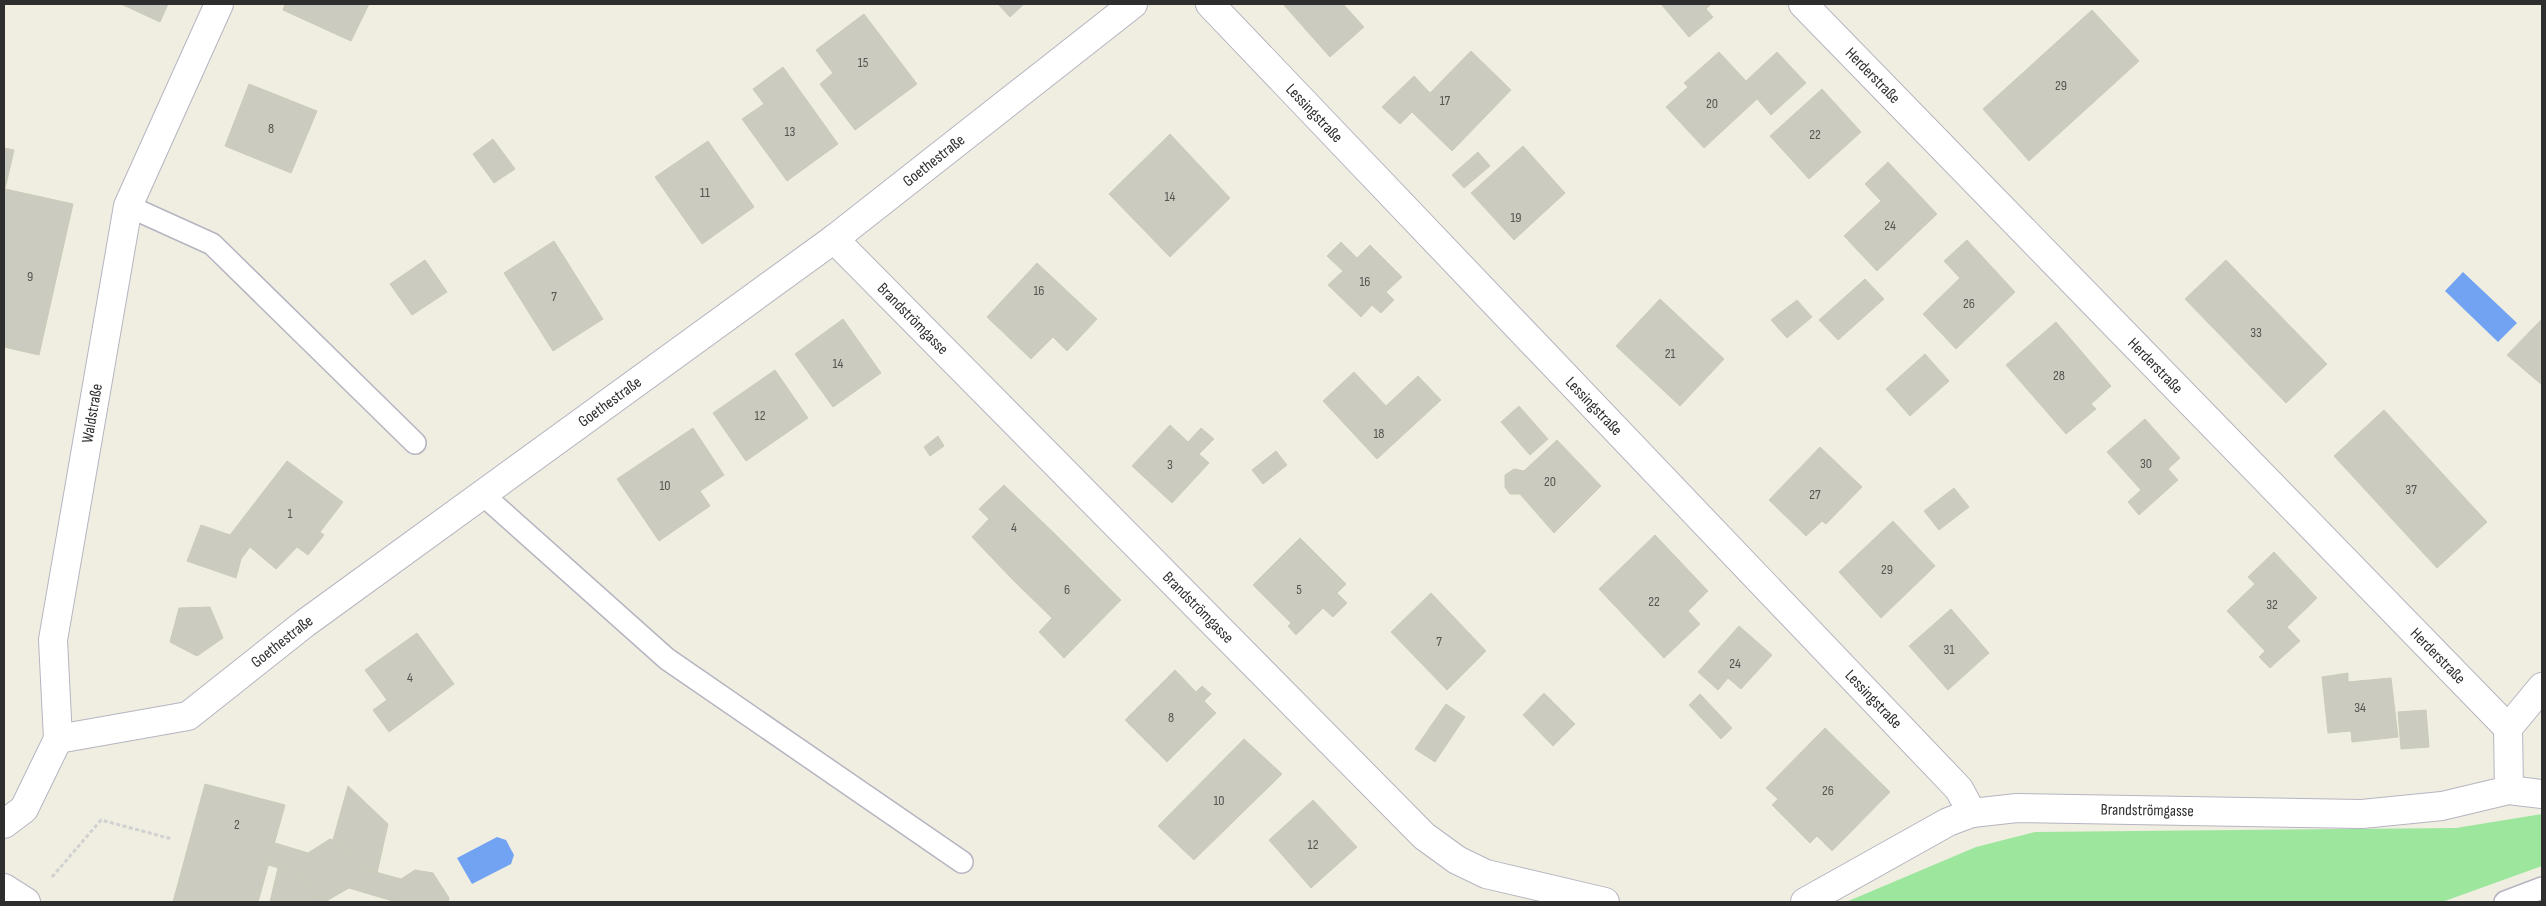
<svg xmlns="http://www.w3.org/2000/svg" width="2546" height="906" font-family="'Sofia Sans Condensed',sans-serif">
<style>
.green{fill:#9ce79d}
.water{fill:#72a3f3}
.building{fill:#cbcbbf;stroke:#cbcbba}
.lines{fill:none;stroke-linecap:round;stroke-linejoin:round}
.lane-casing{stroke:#b6b4c1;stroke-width:24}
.street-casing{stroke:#b6b4c1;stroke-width:30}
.secondary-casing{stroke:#b6b4c1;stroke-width:30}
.path{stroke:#d1d1d1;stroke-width:3;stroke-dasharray:4 2.5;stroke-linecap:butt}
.lane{stroke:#fff;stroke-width:21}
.street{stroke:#fff;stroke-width:28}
.secondary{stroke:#fff;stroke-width:28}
.labels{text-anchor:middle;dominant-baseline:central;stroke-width:4;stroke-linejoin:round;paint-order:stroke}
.number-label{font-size:14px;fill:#555552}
.street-label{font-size:16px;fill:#2e2e2e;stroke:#fff}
</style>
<rect width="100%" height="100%" fill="#efeee1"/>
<!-- green -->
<path class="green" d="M2542,814V866L2442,902H1846L1976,847L2035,832L2456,828Z"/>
<!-- water -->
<path class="water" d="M2463,272L2517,323L2498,342L2445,291Z
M497,837L506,840L514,855L511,864L472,884L457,858Z"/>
<!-- building -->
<path class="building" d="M121,4H168L160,22Z
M285,4H369L351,41L283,10Z
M998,4H1024L1010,17Z
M1283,4H1343L1364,27L1330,57Z
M1661,4H1711L1706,9L1713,17L1689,37Z
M2092,10L2139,61L2029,161L1983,109Z
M864,14L917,84L855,130L820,84L833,73L816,50Z
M1471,51L1511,90L1452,151L1412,112L1400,124L1382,107L1414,76L1430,93Z
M1719,52L1746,81L1777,52L1806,83L1771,115L1757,99L1704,148L1666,107L1688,87L1684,83Z
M783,67L838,144L787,181L742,119L764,104L753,89Z
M249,84L317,111L291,173L225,146Z
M1822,89L1861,132L1809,179L1770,136Z
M1170,134L1230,198L1170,257L1109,194Z
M493,139L515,169L494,183L473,154Z
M708,141L754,207L702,244L655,177Z
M1523,146L1565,193L1514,240L1471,193Z
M4,148L14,150L5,189L73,204L39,355L4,347Z
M1478,152L1490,166L1464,188L1452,175Z
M1888,162L1937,214L1877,271L1844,236L1881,201L1865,184Z
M1967,240L2015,292L1956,349L1923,314L1960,278L1944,261Z
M554,241L603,319L553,351L504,273Z
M1341,242L1357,258L1370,245L1402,277L1386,292L1394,300L1381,313L1372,305L1361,317L1328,285L1343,271L1327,256Z
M425,260L447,292L412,315L390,284Z
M2226,260L2327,364L2286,403L2185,299Z
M1037,263L1097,319L1067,351L1053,337L1031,359L987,317Z
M1865,279L1884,299L1838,340L1819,320Z
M1660,299L1724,359L1680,406L1616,346Z
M1797,300L1812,317L1787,338L1771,320Z
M843,319L881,373L833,407L795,354Z
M2542,319V385L2507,355Z
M2056,322L2111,386L2091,404L2096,409L2066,434L2006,365Z
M1925,354L1949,381L1910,416L1886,389Z
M775,370L808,418L746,461L713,413Z
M1354,372L1386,406L1418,376L1441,400L1377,459L1323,401Z
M1519,406L1548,439L1530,455L1501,422Z
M2384,410L2487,522L2437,568L2334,456Z
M2145,419L2180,458L2168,469L2178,480L2139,515L2128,502L2141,490L2107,452Z
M1170,425L1188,442L1201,428L1214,439L1199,454L1209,463L1172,503L1132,466Z
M693,428L724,475L700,491L710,506L659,541L617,479Z
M938,436L944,446L930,456L924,447Z
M1557,440L1601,486L1554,533L1520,494H1510L1505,487V475L1514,469L1524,471Z
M1820,447L1862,487L1826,524L1822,521L1806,536L1769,500Z
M1276,451L1287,465L1263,484L1252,470Z
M287,461L343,502L320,532L324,535L308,555L297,547L276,569L250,547L241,559L236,578L187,561L201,525L230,535Z
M1004,485L1056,535L1012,579L972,537L989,519L979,509Z
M1954,488L1969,507L1939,530L1924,511Z
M1893,521L1935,566L1881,618L1839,572Z
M1056,535L1121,600L1064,658L1039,632L1052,618L1012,579Z
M1655,535L1708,591L1688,611L1700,624L1664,658L1599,589Z
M1300,538L1346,584L1337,593L1347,603L1333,617L1323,608L1296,635L1288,626L1291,623L1253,585Z
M2274,552L2317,598L2287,627L2300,641L2270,668L2259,657L2265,651L2227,611L2255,584L2248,577Z
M1431,593L1486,651L1447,690L1391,632Z
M210,607L223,638L197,656L170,642L179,608Z
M1951,609L1989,653L1948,690L1909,646Z
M1739,626L1772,655L1741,689L1728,678L1718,690L1698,672Z
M417,633L454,684L389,732L373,710L387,700L365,670Z
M1175,670L1196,692L1202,686L1211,694L1204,701L1216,713L1167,762L1125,720Z
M2348,673V682L2391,678L2398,737L2352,742L2351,731L2328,733L2322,677Z
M1544,693L1575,724L1553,746L1523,715Z
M1700,694L1732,728L1721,739L1689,705Z
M1446,704L1465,717L1435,762L1415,749Z
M2426,710L2429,747L2401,749L2398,712Z
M1825,728L1890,792L1832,851L1817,836L1810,843L1772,805L1778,799L1766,788Z
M1244,739L1282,774L1194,860L1158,826Z
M205,784L285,805L258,902H173Z
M348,786L388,824L377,873L357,867L342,843L333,840Z
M1313,800L1357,847L1311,888L1269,840Z
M330,839L342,843L357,867L401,879L415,870L433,873L449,898L448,902H396L349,888L328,900L316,896L301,874L268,865L275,843L308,853Z
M278,868L301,874L316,896L328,900V902H270Z"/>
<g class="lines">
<!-- lane casing -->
<g class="lane-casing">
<path id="lane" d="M128,206L212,244L415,443
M481,493L667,659L962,862
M2505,902L2542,888"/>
</g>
<!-- street casing -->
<g class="street-casing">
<g id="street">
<path id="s1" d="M1210,4L1959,789L1972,813"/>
<path id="s2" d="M1803,4L2508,728"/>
<path id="s3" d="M834,239L1424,836L1457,860L1486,874L1605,902"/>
<path id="s4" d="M58,739L188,716L304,624L834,239L1133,4"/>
<path d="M2509,790L2508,728L2542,687"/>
<path d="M4,888L26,902"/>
<path id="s5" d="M1805,902L1948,822L1972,813L2017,808L2362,814L2442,806L2509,790L2542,794"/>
</g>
</g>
<!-- secondary casing -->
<g class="secondary-casing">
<g id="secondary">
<path id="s6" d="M4,824L24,809L58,739L53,640L128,206L219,4"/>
</g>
</g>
<!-- path -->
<path class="path" d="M52,877L101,820L172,839"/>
<!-- lane -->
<use href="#lane" class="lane"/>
<!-- street -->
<use href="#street" class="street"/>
<!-- secondary -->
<use href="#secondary" class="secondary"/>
</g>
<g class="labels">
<!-- number labels -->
<g class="number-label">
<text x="863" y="62">15</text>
<text x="2061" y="85">29</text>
<text x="1445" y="100">17</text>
<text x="1712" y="103">20</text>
<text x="271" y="128">8</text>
<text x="790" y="131">13</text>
<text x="1815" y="134">22</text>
<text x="705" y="192">11</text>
<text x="1170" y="196">14</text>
<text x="1516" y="217">19</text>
<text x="1890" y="225">24</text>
<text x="30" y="276">9</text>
<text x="1365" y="281">16</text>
<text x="1039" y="290">16</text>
<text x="554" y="296">7</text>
<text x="1969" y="303">26</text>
<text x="2256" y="332">33</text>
<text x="1670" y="353">21</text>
<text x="838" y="363">14</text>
<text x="2059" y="375">28</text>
<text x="760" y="415">12</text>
<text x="1379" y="433">18</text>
<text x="2146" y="463">30</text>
<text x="1170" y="464">3</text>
<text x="1550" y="481">20</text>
<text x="665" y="485">10</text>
<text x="2411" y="489">37</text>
<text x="1815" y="494">27</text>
<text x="290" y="513">1</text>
<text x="1014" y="527">4</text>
<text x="1887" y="569">29</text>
<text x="1067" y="589">6</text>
<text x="1299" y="589">5</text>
<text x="1654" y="601">22</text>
<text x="2272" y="604">32</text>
<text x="1439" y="641">7</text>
<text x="1949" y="649">31</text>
<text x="1735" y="663">24</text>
<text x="410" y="677">4</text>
<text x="2360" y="707">34</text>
<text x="1171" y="717">8</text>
<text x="1828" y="790">26</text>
<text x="1219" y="800">10</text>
<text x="237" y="824">2</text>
<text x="1313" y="844">12</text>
</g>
<!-- street labels -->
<g class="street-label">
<text stroke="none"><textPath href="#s2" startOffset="100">Herderstraße</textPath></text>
<text stroke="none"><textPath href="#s1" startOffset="151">Lessingstraße</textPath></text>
<text stroke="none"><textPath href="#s4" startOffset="1062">Goethestraße</textPath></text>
<text stroke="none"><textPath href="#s3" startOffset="112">Brandströmgasse</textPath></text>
<text stroke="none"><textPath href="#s2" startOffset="505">Herderstraße</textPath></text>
<text stroke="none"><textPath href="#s4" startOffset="658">Goethestraße</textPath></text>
<text stroke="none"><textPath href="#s1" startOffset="556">Lessingstraße</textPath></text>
<text stroke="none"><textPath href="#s6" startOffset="432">Waldstraße</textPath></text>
<text stroke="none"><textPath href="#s3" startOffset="518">Brandströmgasse</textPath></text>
<text stroke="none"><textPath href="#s4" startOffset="252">Goethestraße</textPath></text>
<text stroke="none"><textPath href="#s2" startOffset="910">Herderstraße</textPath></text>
<text stroke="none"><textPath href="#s1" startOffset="961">Lessingstraße</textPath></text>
<text stroke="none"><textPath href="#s5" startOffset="365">Brandströmgasse</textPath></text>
</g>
</g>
<!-- border -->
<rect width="2546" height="906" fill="none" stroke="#2e2e2e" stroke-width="10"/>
</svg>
